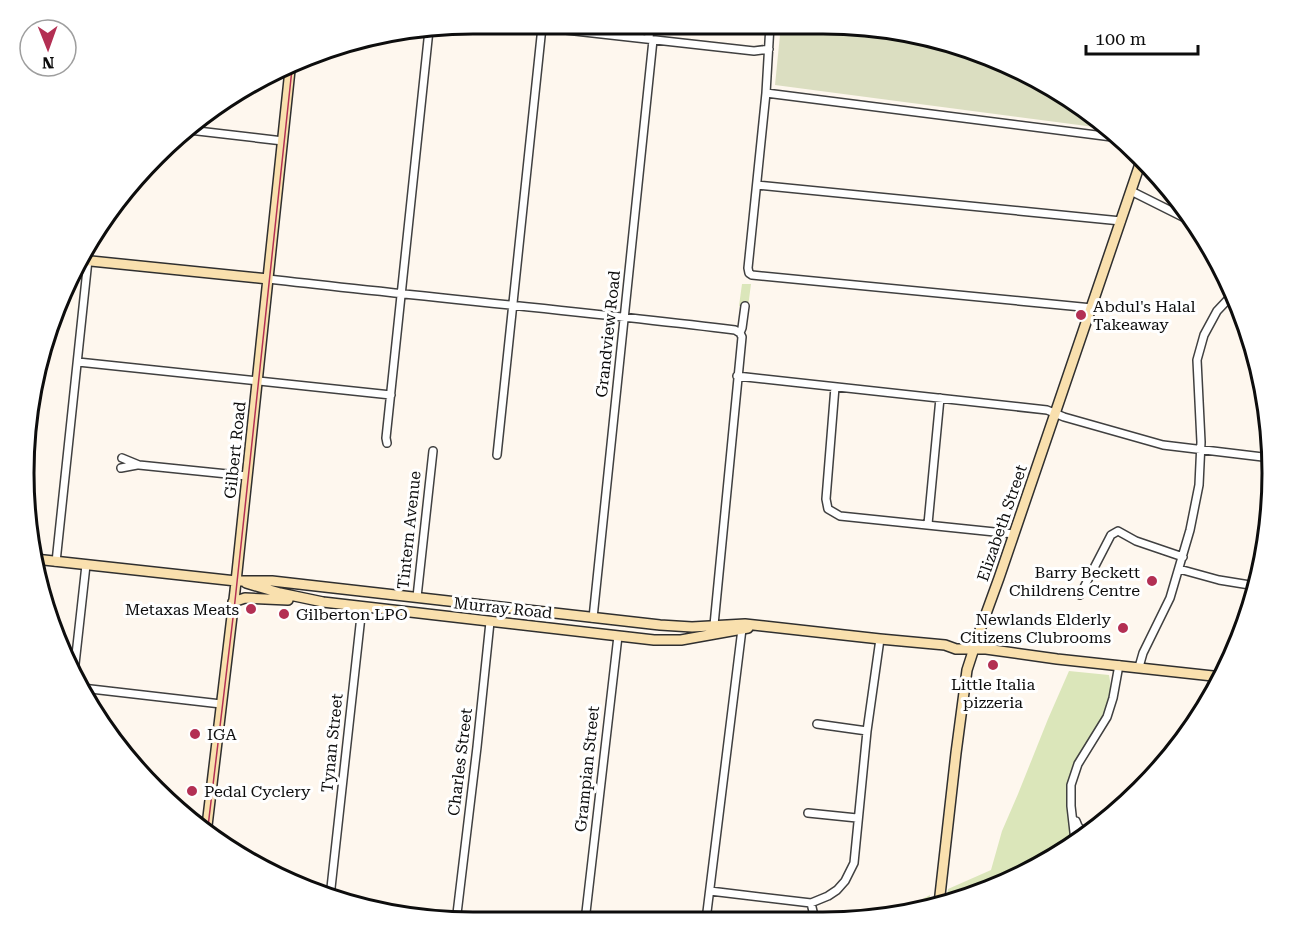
<svg xmlns="http://www.w3.org/2000/svg" width="1296" height="947" font-family="'Roboto Serif',serif">
<style>
.green{fill:#dbe6ba}
.cemetery{fill:#dbdec1}
.lines{fill:none;stroke-linecap:round;stroke-linejoin:round}
.street-casing{stroke:#404040;stroke-width:10}
.secondary-casing{stroke:#2f2f2f;stroke-width:12}
.street{stroke:#fff;stroke-width:7}
.secondary{stroke:#f9e0ae;stroke-width:9}
.tram{stroke:#b32f53;stroke-width:1.5}
.poi-dot{fill:#b32f53;stroke:#fff;stroke-width:2}
.labels{text-anchor:middle;dominant-baseline:central;stroke-width:6;stroke-linejoin:round;paint-order:stroke}
.poi-label{font-size:16px;fill:#0d0d0d;stroke:#fff;text-anchor:start}
.street-label{font-size:16px;fill:#0d0d0d;stroke:#fff}
.rim{fill:none;stroke:#0d0d0d;stroke-width:3}
</style>
<rect width="100%" height="100%" fill="#fef7ee"/>
<!-- green -->
<path class="green" d="M742,284H751L748,307L739,306Z
M1069,671L1109,675C1116,704 1095,729 1081,752C1078,757 1074,762 1072,768C1069,777 1067,787 1067,796C1067,812 1076,831 1068,846L995,889L946,902L948,889L991,870L1002,831L1018,794L1048,719Z
M930,895L929,906L887,918Z"/>
<!-- cemetery -->
<path class="cemetery" d="M781,25H852L939,39L1072,100L1102,128L775,85Z"/>
<g class="lines">
<!-- street casing -->
<g class="street-casing">
<path id="street" d="M512,24L754,51L769,49
M770,25L766,93L748,268L749,273L752,275L1092,308
M649,39L650,24
M766,93L1112,137
M189,130L283,141
M757,185L1121,221
M1131,191L1193,222
M268,279C424,297 580,311 735,330L740,333
M78,362L391,395
M737,376L1047,410L1064,417L1163,445L1271,458
M835,387L826,499L828,509L840,516L1014,534
M387,443L386,438L429,30
M497,455L542,27
M122,458L139,465L247,476
M121,468L137,465
M928,524L940,398
M56,562L88,260
M1179,569L1219,580L1256,586
M1080,595L1111,535L1118,531L1136,541L1183,557
M417,597L433,451
M593,618L653,40
M714,625L742,337L740,333L742,328L745,306
M1139,667L1143,653L1170,598L1190,530L1199,485L1201,442L1197,360L1204,335L1217,311L1233,294
M74,673L86,565
M82,688L221,704
M817,724L867,731
M808,813L857,818
M191,821L207,823
M1076,821L1078,826L1086,836
M1075,841L1071,806V785L1078,764L1107,717L1113,698L1119,665
M710,891L811,903L828,896L837,890L845,881L854,863L867,731L880,639
M330,897L362,607
M811,903L815,920
M706,920L742,629
M585,921L618,636
M456,922L477,747L490,622"/>
</g>
<!-- secondary casing -->
<g class="secondary-casing">
<path id="secondary" d="M81,260L268,279
M35,559L236,581H272L660,625L692,627L745,624L880,639L945,645L956,649H986L1057,659L1222,677
M246,583L280,593L323,602L654,640H681L748,628
M233,602L245,598L288,600
M206,834L235,591L290,70
M939,904L956,753L967,670L979,633L999,578L1140,164"/>
</g>
<!-- street -->
<use href="#street" class="street"/>
<!-- secondary -->
<use href="#secondary" class="secondary"/>
<!-- tram -->
<path class="tram" d="M207,835L235,601L292,69"/>
</g>
<!-- markers -->
<g class="poi-dot">
<circle cx="1081" cy="315" r="6"/>
<circle cx="1152" cy="581" r="6"/>
<circle cx="251" cy="609" r="6"/>
<circle cx="284" cy="614" r="6"/>
<circle cx="1123" cy="628" r="6"/>
<circle cx="993" cy="665" r="6"/>
<circle cx="195" cy="734" r="6"/>
<circle cx="192" cy="791" r="6"/>
</g>
<g class="labels">
<!-- poi labels -->
<g class="poi-label">
<text x="1093" y="306">Abdul's Halal<tspan x="1093" dy="18">Takeaway</tspan></text>
<text x="1140" y="572" text-anchor="end">Barry Beckett<tspan x="1140" dy="18">Childrens Centre</tspan></text>
<text x="239" y="609" text-anchor="end">Metaxas Meats</text>
<text x="296" y="614">Gilberton LPO</text>
<text x="1111" y="619" text-anchor="end">Newlands Elderly<tspan x="1111" dy="18">Citizens Clubrooms</tspan></text>
<text x="993" y="684" text-anchor="middle">Little Italia<tspan x="993" dy="18">pizzeria</tspan></text>
<text x="207" y="734">IGA</text>
<text x="204" y="791">Pedal Cyclery</text>
</g>
<!-- street labels -->
<g class="street-label">
<text transform="translate(608 334) rotate(-84)">Grandview Road</text>
<text transform="translate(235 450) rotate(-84)">Gilbert Road</text>
<text transform="translate(1002 523) rotate(-71)">Elizabeth Street</text>
<text transform="translate(409 530) rotate(-84)">Tintern Avenue</text>
<text transform="translate(503 608) rotate(6)">Murray Road</text>
<text transform="translate(332 743) rotate(-84)">Tynan Street</text>
<text transform="translate(460 762) rotate(-83)">Charles Street</text>
<text transform="translate(587 769) rotate(-84)">Grampian Street</text>
</g>
</g>
<!-- crop -->
<path d="M0 0H1296V947H0ZM473 34H823A439 439 0 0 1 1262 473V473A439 439 0 0 1 823 912H473A439 439 0 0 1 34 473V473A439 439 0 0 1 473 34Z" fill="#fff" fill-rule="evenodd"/>
<path class="rim" d="M473 34H823A439 439 0 0 1 1262 473V473A439 439 0 0 1 823 912H473A439 439 0 0 1 34 473V473A439 439 0 0 1 473 34Z"/>
<!-- north arrow -->
<g transform="translate(48 48) rotate(179)"><circle r="28" fill="#ffffff" stroke="#9e9e9e" stroke-width="1.5"/>
<path d="M0-4.5L10 22L0 15L-10 22Z" fill="#b32f53"/>
<text y="-9" font-size="16" font-weight="bold" text-anchor="middle" fill="#0d0d0d">N</text>
</g>
<!-- scale -->
<path d="M1086 45v9h112v-9" fill="none" stroke="#0d0d0d" stroke-width="3"/>
<text x="1095" y="45" font-size="18" fill="#0d0d0d" stroke="#ffffff" stroke-width="4.5" paint-order="stroke">100 m</text>
</svg>
